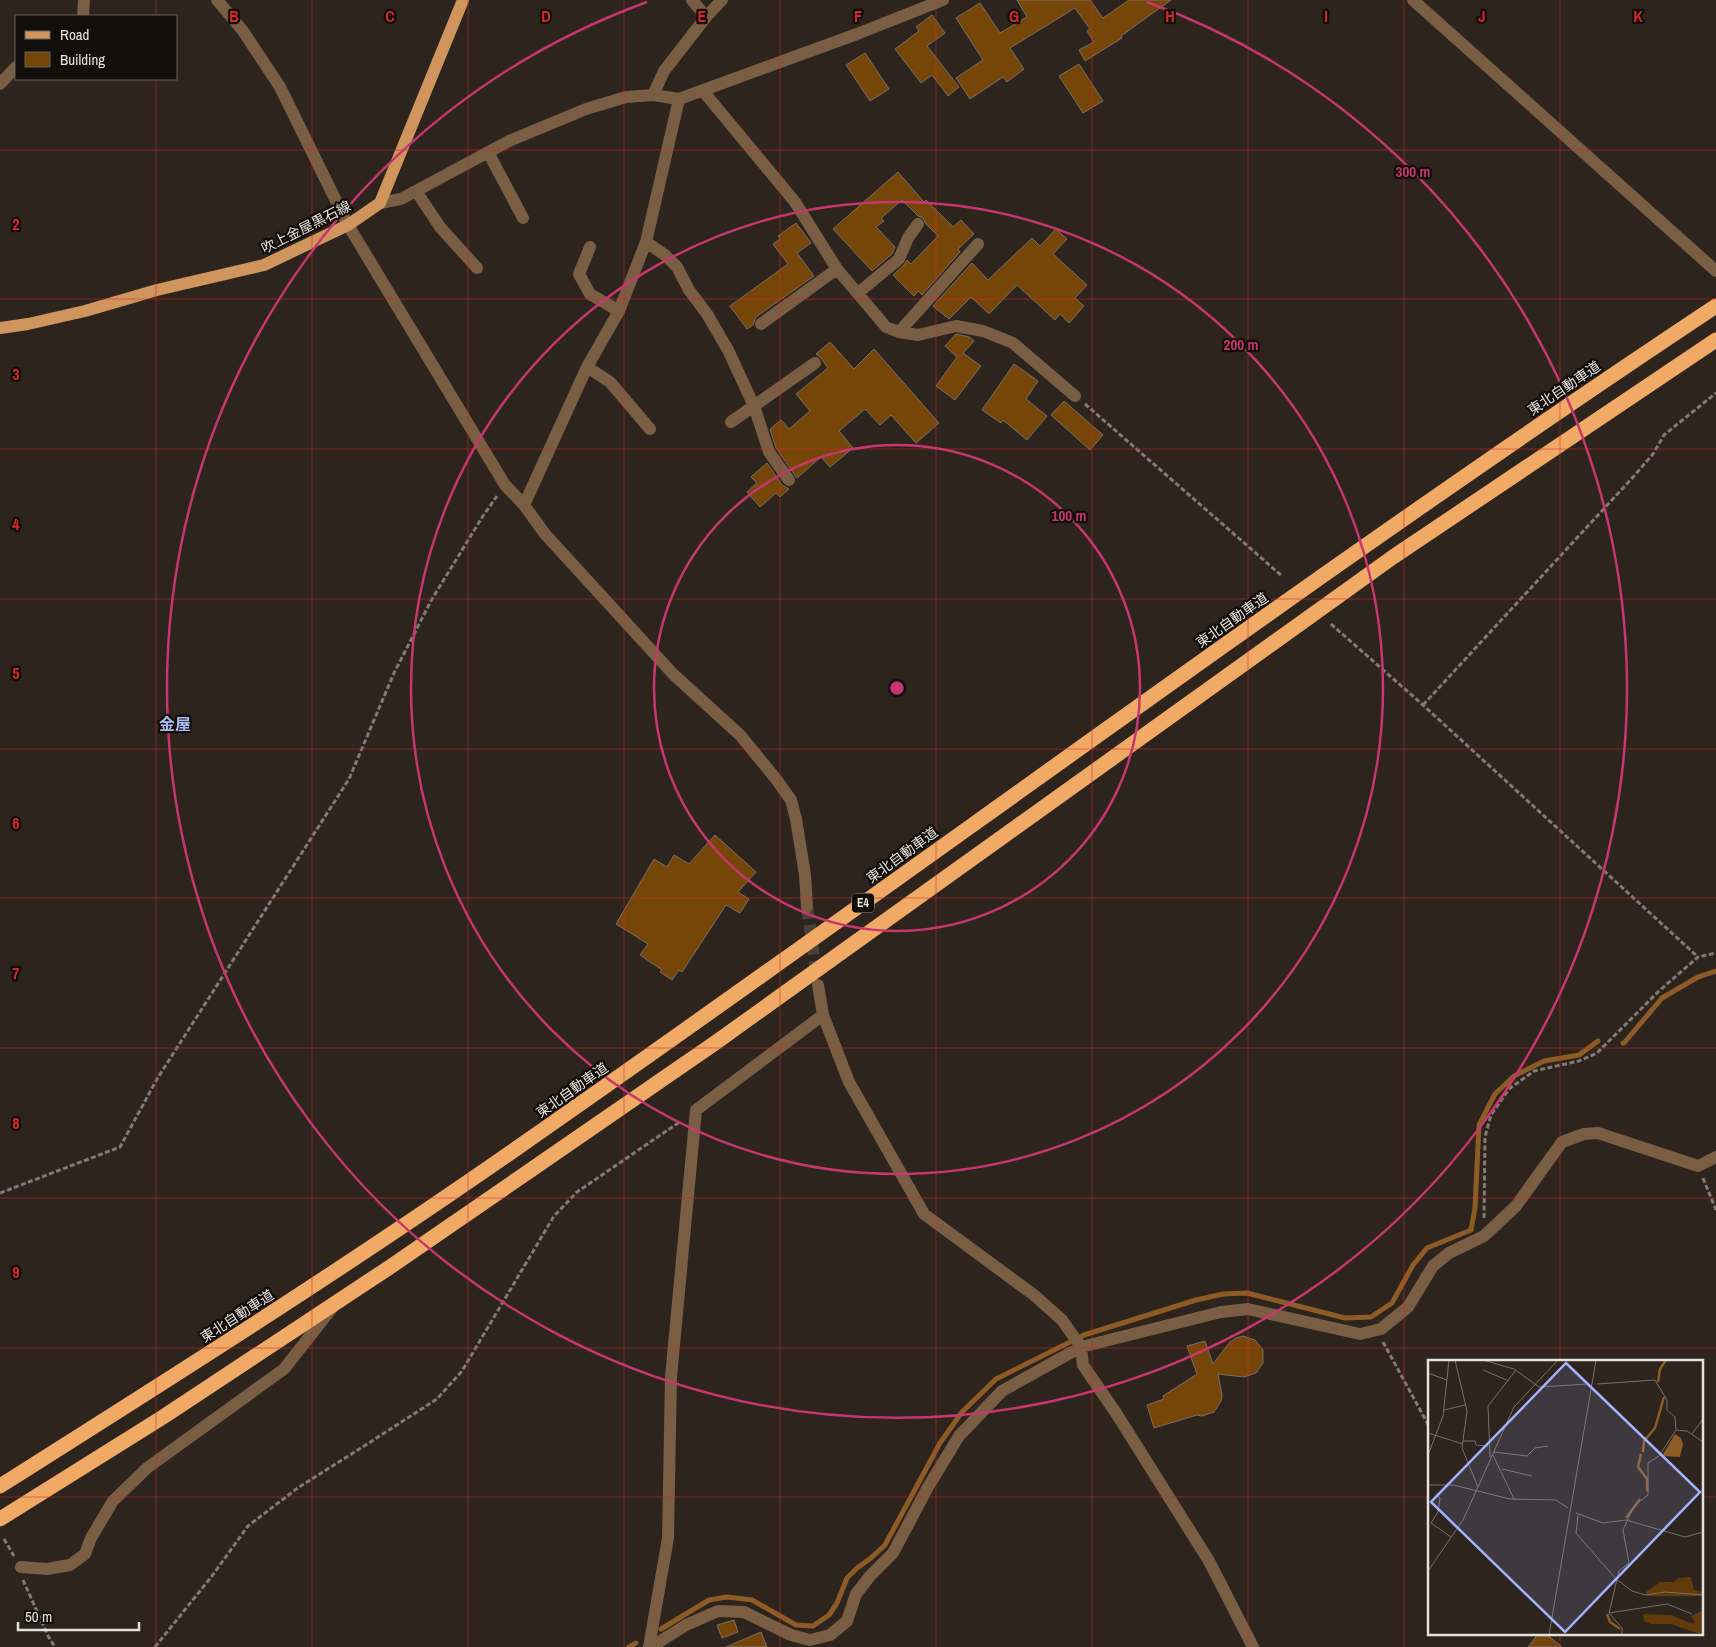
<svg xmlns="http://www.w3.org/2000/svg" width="1716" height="1647" font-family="'Archivo Narrow','Noto Sans JP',sans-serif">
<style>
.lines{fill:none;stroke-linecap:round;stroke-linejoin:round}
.stream{stroke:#8d5b26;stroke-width:5}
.building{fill:#764609;stroke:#786f67}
.minor-tunnel{stroke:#48403a;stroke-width:12;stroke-dasharray:12 6;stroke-linecap:butt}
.path{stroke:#817a75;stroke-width:3;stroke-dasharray:5 2.5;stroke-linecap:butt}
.minor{stroke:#7a5e44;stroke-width:12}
.major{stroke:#cf955d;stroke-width:12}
.highway{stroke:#f0aa66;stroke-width:15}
.grid{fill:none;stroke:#d62828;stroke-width:1;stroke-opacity:0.55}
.ring{fill:none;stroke:#c7366e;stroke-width:2.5}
.labels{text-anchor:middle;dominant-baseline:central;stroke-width:4.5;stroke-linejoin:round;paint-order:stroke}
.shield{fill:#110e0b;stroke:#a6a29e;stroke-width:1}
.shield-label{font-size:12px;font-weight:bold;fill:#e6e1dd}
.street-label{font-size:14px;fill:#e6e1dd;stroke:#110e0b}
.quarter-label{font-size:16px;font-weight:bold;fill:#afbcf4;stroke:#110e0b}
.inset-river{fill:none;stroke:#8d5b26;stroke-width:2.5}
.inset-road{fill:none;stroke:#76706a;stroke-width:1}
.view{fill:#a2b2fd;fill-opacity:0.15;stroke:#a2b2fd;stroke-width:2.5}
.inset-edge{fill:none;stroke:#e6e1dd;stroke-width:2.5}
.grid-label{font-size:16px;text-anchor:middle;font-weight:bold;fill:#d62828;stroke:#110e0b;stroke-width:4.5;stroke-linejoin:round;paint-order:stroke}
.centre{fill:#c7366e;stroke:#110e0b;stroke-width:2.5}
.ring-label{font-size:15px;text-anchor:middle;font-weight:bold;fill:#c7366e;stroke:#110e0b;stroke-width:4.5;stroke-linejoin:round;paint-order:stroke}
</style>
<rect width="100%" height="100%" fill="#2c241d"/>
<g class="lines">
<!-- stream -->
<path class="stream" d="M1623,1043H1624L1662,998L1698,977L1716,971
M661,1629L709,1600L727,1597L752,1600L796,1625L813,1626L829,1615L837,1603L847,1578L857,1568L871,1558L885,1545L940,1443L962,1412L996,1379L1084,1335L1196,1300L1223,1294L1247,1293L1345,1318L1371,1317L1392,1303L1413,1265L1427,1248L1471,1230L1475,1208L1479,1125L1495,1094L1514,1076L1544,1061L1579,1055L1598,1041
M629,1647L636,1643"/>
</g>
<!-- building -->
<path class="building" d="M1017,0H1090L1103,18L1129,0H1171L1121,36L1122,38L1085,61L1079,50L1094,42L1087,31L1090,29L1075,8L1010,48L1024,69L1007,82L1003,77L970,99L956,78L983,60L956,18L980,3L1000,33L1027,17Z
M932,15L945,33L927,46L959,87L948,96L932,75L921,83L895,49L919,31L916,27Z
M865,53L889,89L870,101L846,65Z
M1079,64L1103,101L1083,113L1059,76Z
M898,172L924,202L926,200L953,227L961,220L974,234L958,249L960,252L922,295L918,291L914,296L893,275L904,265L907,260L911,264L938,236L926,224L923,218L918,216L902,200L881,218L884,221L876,227L895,247L892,254L872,271L833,229Z
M796,223L811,243L797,253L814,276L756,317L753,325L747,329L730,306L788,264L773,244L780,239L778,236Z
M1056,229L1067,239L1053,254L1087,285L1075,298L1084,306L1069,323L1060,314L1055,320L1017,285L989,314L971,297L949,319L933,306L972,263L988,280L1032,238L1040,246Z
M956,334L969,337L974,341L963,353L981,366L955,400L936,386L957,357L945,346Z
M830,342L854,369L874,349L939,423L916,443L891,415L880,425L865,409L839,431L853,448L830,467L821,457L797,478L776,448L770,429L781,420L789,429L810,411L796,394L828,368L821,358L816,354Z
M1014,364L1038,381L1026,399L1047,416L1027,440L1003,420L1001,423L982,410Z
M1064,401L1103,435L1090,450L1051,415Z
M767,463L782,485L789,489L780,497L776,493L760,507L747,492L757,483L751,477Z
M715,835L756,872L738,892L749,899L740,913L726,905L682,972L679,970L672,980L660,972L662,970L640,955L648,944L616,924L654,859L667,867L674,855L689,864Z
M1243,1336L1255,1340L1263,1350V1363L1256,1373L1244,1377L1218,1374L1222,1395L1221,1401L1214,1412L1202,1416L1197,1415L1154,1428L1147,1405L1164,1399L1163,1396L1197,1374L1187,1346L1205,1341L1213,1364L1230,1342L1236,1338Z
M734,1620L738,1632L722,1638L717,1625Z
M761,1632L767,1647H726Z
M1539,1633H1545L1562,1647H1528Z"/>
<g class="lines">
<!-- minor-tunnel -->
<path class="minor-tunnel" d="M807,907L817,978"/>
<!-- path -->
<path class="path" d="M1085,404L1282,576
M1331,624L1423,705L1698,957
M1423,705L1634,476L1653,454L1664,435L1716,393
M1703,1178L1716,1210
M0,1193L120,1147L157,1079L349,779L394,673L432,599L483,516L497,496
M1484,1218L1485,1137L1491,1115L1509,1089L1534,1071L1579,1061L1597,1053L1659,991L1698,957L1716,953
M1383,1342L1430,1428
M4,1539L14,1556
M23,1580L48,1636L55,1647
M155,1647L212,1576L248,1526L299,1487L361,1448L437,1399L462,1371L554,1216L577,1192L681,1121"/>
<!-- minor -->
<path class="minor" d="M217,0L243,31L280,87L348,225L505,485L524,505L545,534L673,674L740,735L776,779L791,800L796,819L805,875L807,907
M692,0L706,17
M1413,0L1716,271
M83,16L84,0
M0,84L16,67
M703,91L795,202L837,269L886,327L899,332L918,335L956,326L983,331L1013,343L1075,396
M653,95L664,71L706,17L722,0
M488,152L523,218
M416,191L440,227L477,268
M380,203L401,199L509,141L586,109L626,97L653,95L679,99L857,34L943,0
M646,242L665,255L677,267L689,290L707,314L728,350L754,406L769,452L789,480
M590,247L579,274L590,294L619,311
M858,293L899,259L908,238L918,224
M761,324L837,269
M899,332L978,244
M587,367L610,382L650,429
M731,422L815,363
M524,505L587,367L619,311L646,242L679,99
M818,985L823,1015L849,1082L924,1214L1034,1295L1062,1320L1081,1347L1083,1365L1116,1413L1209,1561L1253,1647
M21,1567L47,1569L70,1565L85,1554L91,1538L113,1501L147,1468L284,1369L332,1308
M649,1647L668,1538L671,1377L696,1110L823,1015
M651,1647L686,1625L718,1611L744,1612L791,1635L810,1640L830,1635L847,1621L856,1594L870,1576L893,1553L928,1487L959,1436L1002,1391L1081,1347L1221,1312L1248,1309L1360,1334L1381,1329L1408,1307L1433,1266L1449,1253L1484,1236L1516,1206L1562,1142L1584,1134L1598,1133L1698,1166L1716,1157"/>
<!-- major -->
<path class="major" d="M0,328L28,324L85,311L157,290L264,265L348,225L380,203L463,0"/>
<!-- highway -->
<path class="highway" d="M0,1486C174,1376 348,1266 517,1148C918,869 1309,576 1716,306
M0,1519L163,1417L390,1267L525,1174L715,1043L1393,557L1716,340"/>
</g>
<!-- grid -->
<path class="grid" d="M156,0V16M312,0V1647M468,0V1647M624,0V1647M780,0V1647M936,0V1647M1092,0V1647M1248,0V1647M1404,0V1647M1560,0V1361M156,79V1647M0,150H1716M0,299H1716M0,449H1716M0,599H1716M0,749H1716M0,898H1716M0,1048H1716M0,1198H1716M0,1348H1716M0,1497H1430M1702,1497H1716M1560,1633V1647"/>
<!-- distance rings -->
<g class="ring">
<circle cx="897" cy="688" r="243"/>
<circle cx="897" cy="688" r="486"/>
<path d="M1147 2A730 730 0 1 1 647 2"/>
</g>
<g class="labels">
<!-- shield labels -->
<rect class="shield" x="852" y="893.5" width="22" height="19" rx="4"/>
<g class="shield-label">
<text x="863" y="903">E4</text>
</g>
<!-- street labels -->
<g class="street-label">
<text transform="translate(306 227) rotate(-27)">吹上金屋黒石線</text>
<text transform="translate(1564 388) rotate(-34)">東北自動車道</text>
<text transform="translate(1232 620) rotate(-35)">東北自動車道</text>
<text transform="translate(902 855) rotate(-36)">東北自動車道</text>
<text transform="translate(572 1090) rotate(-35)">東北自動車道</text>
<text transform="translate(237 1316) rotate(-33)">東北自動車道</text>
</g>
<!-- quarter labels -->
<g class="quarter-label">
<text x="175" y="724">金屋</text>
</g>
</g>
<!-- overview -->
<g transform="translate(1428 1360)">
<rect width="275" height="275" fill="#2c241d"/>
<path d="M263,217L266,230L275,232V236H218V232L232,222H246L250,218ZM274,251L275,275L243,264H223L216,261L215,254L243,255L265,264L267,262L263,256Z" fill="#633a0b"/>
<path d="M247,74L253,78L255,84L252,97L234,96Z" fill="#8d5b26"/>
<path class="inset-river" d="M230,22L232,9L238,0M215,92L216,81L227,68L236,37M213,94L210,107L219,119V131M198,158L212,139M179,254L182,262L192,269"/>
<path class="inset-road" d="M55,0L86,9L111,27L160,24M55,10L81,21M0,13L19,20M169,24L227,20L239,40V50L247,57L248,70M16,50L37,45M248,70L259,71L275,82M0,73L35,84M264,74L275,59M35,81H47L48,85L60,86M66,92L99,96L107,88L120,86M0,95L15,56L21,0M65,95L86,139M62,97L60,46L88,10M74,109L104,116M0,125H25L82,139L128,140L140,148M50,127L86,47L130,0M8,134L12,138L10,152L3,163L23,177M148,153L175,163L198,160L257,177L275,172M150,155L148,173L188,219L204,231L217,235L237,232L275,235M0,211L35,160L50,127L34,88L39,51L27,0M181,253L239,244L264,254M121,275L168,0M194,275V268L181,253L191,211L201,203L195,170L206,146L220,135V103L231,96L248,70"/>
<path class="view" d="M138,3L272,132L137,272L3,142Z"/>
<rect width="275" height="275" class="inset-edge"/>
</g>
<g class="grid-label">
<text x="234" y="22">B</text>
<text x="390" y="22">C</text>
<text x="546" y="22">D</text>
<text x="702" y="22">E</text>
<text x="858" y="22">F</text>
<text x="1014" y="22">G</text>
<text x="1170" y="22">H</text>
<text x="1326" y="22">I</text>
<text x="1482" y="22">J</text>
<text x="1638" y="22">K</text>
<text x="16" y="230">2</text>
<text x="16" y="380">3</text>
<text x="16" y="530">4</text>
<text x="16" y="679">5</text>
<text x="16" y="829">6</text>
<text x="16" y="979">7</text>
<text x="16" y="1129">8</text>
<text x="16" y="1278">9</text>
</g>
<circle cx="897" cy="688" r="8" class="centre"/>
<g class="ring-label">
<text x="1413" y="177">300 m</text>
<text x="1241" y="350">200 m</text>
<text x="1069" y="521">100 m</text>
</g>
<!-- legend -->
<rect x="15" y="15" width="162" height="65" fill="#110e0b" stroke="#66625f"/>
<rect x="25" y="31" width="25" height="8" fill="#cf955d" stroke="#66625f"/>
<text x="60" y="40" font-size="15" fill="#e6e1dd">Road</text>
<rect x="25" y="52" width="25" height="15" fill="#764609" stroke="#66625f"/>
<text x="60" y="65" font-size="15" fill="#e6e1dd">Building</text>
<!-- scale -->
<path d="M18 1622v8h121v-8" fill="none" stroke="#e6e1dd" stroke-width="2.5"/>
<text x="25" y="1622" font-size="15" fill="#e6e1dd" stroke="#110e0b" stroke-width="4" paint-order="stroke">50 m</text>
</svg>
